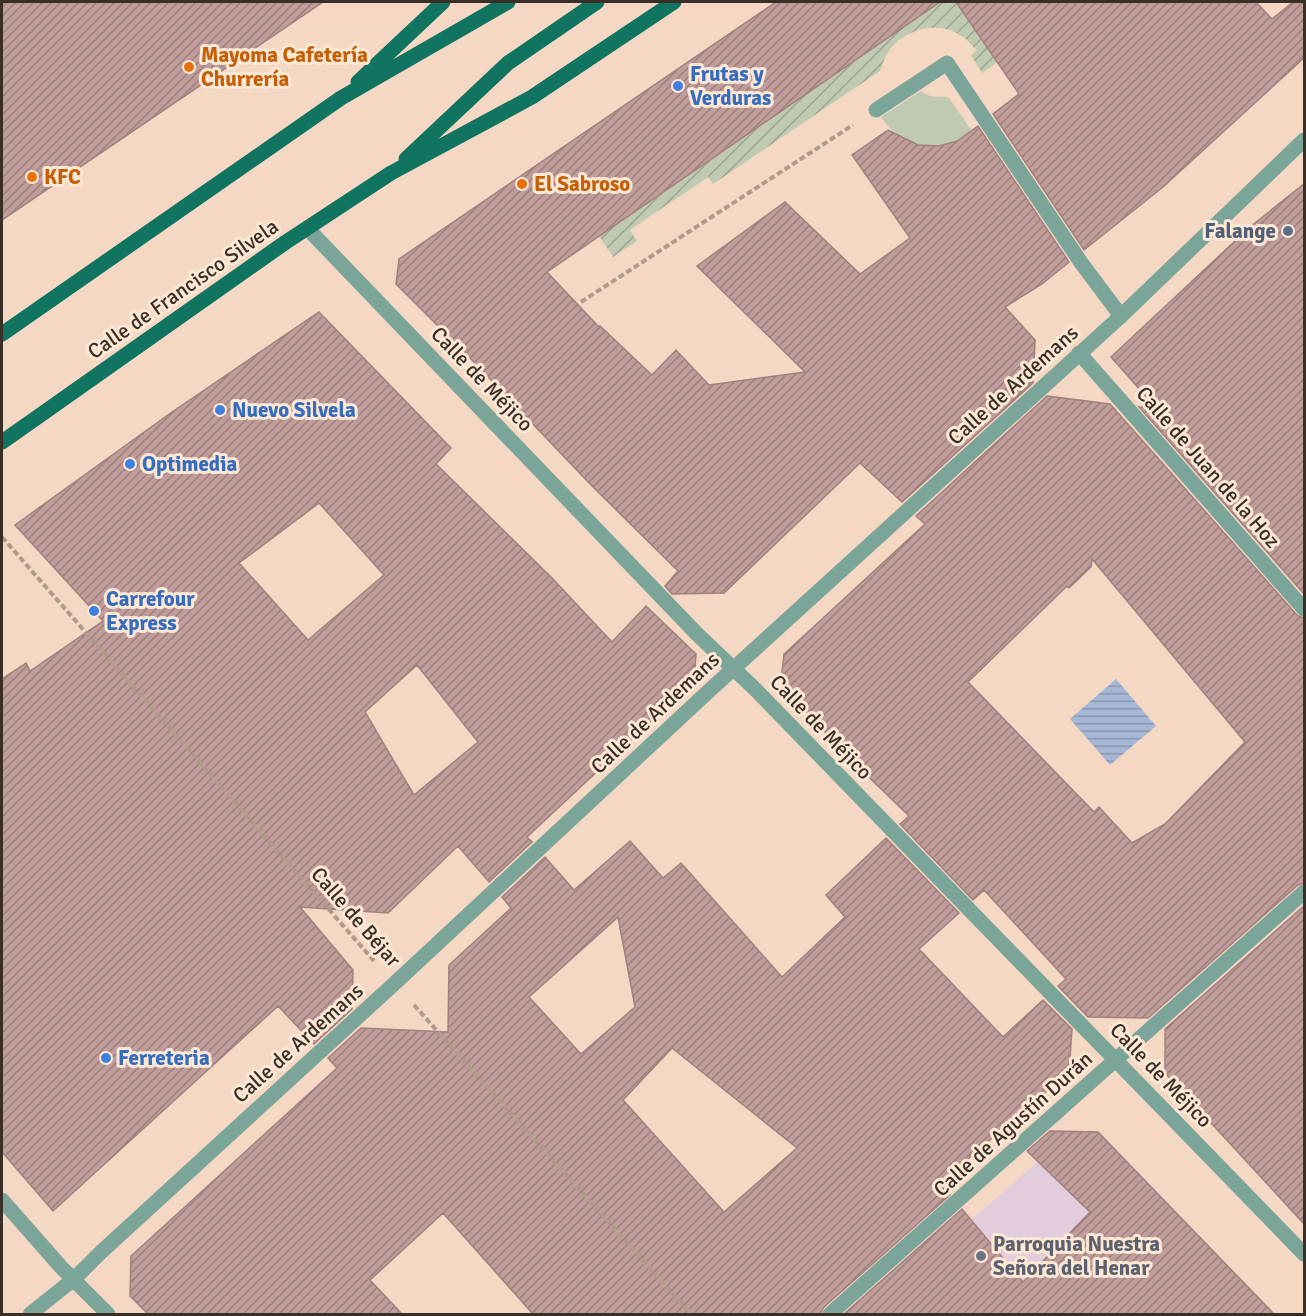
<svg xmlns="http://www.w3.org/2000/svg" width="1306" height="1316" font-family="Signika,sans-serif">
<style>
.education{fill:#e1cddc}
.park{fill:#c0cab3}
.garden{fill:url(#garden-furrows)}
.water{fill:url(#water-rules)}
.building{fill:url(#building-hatch);stroke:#a2807d;stroke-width:1.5;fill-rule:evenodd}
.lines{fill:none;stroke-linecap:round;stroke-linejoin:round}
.path{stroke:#b09b8a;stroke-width:4;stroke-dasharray:6 3;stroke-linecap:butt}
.pedestrian{stroke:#7ca599;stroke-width:15}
.minor{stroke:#7ca599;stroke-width:15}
.primary{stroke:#107460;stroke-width:15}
.food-dot{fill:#e8710a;stroke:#fde7d5;stroke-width:2}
.shop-dot{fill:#3f7fe0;stroke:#fde7d5;stroke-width:2}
.service-dot{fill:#5c6f8a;stroke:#fde7d5;stroke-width:2}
.worship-dot{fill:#6b7280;stroke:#fde7d5;stroke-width:2}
.labels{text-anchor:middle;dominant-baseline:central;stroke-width:6;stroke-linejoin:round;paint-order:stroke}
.food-label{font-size:21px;font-weight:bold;fill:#c56008;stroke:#fde7d5;text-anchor:start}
.shop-label{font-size:21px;font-weight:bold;fill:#366cbe;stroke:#fde7d5;text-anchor:start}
.service-label{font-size:21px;font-weight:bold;fill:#4e5e75;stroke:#fde7d5;text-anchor:end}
.street-label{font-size:21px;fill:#392f26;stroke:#fde7d5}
.worship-label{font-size:21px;font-weight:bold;fill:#5b616d;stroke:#fde7d5;text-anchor:start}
</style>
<defs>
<pattern id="garden-furrows" width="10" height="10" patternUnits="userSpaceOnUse" patternTransform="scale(1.5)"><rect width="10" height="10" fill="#c0cab3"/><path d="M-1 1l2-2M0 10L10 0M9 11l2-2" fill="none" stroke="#9da491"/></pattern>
<pattern id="water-rules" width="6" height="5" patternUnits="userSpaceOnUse" patternTransform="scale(1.5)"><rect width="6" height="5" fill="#a6b7d6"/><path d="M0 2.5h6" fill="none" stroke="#8895ad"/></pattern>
<pattern id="building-hatch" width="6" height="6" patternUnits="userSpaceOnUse" patternTransform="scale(1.5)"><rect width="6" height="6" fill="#c09d9a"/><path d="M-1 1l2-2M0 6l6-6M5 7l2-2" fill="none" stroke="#9d807d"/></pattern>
</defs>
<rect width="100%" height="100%" fill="#f4d8c3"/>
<!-- education -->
<path class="education" d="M1072,1132L1271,1312L1268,1314H863Z"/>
<!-- park -->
<path class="park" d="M921,91C934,101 939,94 949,98L972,131C939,154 905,152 881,117Z"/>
<!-- garden -->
<path class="garden" d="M940,2H956L998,62L982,73L971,55L977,50C972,46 968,40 963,37C940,20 907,28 890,49C885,56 883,64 880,71L713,184L708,177L630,230L637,241L613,257L599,236Z"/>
<!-- water -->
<path class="water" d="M1116,679L1156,726L1110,765L1070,719Z"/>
<!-- building -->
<path class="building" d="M2,2H323L2,220Z
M776,2H940L547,272L599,327L600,326L652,375L676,350L709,385L805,372L697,266L785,202L860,274L910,238L852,155L888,130L918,145L939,146L957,141L978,126L1069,262L1042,284L1005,307L1035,340L1033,383L902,502L860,463L724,593L672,594L665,586L678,571L591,485L472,360L396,284L399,259Z
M956,2H1256L1272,19L1293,2H1305V57L1163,187L1084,250L993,114L1019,94Z
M1305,183V595L1139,407L1157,409L1111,357L1250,227Z
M319,312L451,448L436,464L552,578L612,642L646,606L696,654L694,681L527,837L532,842L489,882L458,846L388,913L300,907L353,970L352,1009L314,1044L278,1006L53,1211L2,1152V679L26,663L30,671L103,621L15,525L172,412ZM319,503L384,575L308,640L239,563ZM417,665L478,742L414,795L365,712Z
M1047,396L1110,404L1297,615L1305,619V883L1298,885L1148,1018L1088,1017L1058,986L1066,979L984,890L973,900L900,824L909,816L847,756L785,689L782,672L784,654L925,524L916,516ZM1092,559L1245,742L1165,824L1132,843L1099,807L1094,812L968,682L1067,586L1069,588L1091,567Z
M886,838L959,913L919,949L1003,1037L1043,1000L1072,1029L1069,1072L940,1183L950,1195L824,1307L820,1314H533L443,1213L370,1280L402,1314H148L130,1296L131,1256L337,1068L328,1058L361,1028L448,1032L449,965L511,908L502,897L545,857L574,890L630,841L663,878L681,863L782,977L845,917L826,895ZM618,917L635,1007L581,1054L529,997ZM672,1048L797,1148L724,1212L623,1100Z
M1305,905V1225L1165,1073V1029Z
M1050,1131L1098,1132L1274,1314H844L962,1209L1023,1282L1090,1212L1027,1151Z"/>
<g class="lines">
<!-- path -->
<path class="path" d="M581,302L853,125
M2,537L375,962
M414,1005L691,1314"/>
<!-- pedestrian -->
<path class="pedestrian" d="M876,110L947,63L1082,264L1121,316"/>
<!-- minor -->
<path class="minor" d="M308,229L697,634L756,690L1304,1254
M1079,353L1304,609
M2,1200L61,1267L108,1314
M30,1314L74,1279L100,1253L395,983L711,689L1121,316L1304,140
M830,1314L1304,892"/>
<!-- primary -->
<path class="primary" d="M358,82L443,2
M406,159L508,63L597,2
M2,334L341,98L508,2
M2,442L286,242L391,173L532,97L674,2"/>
</g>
<!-- markers -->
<g class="food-dot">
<circle cx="189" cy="67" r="6"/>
<circle cx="32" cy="177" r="6"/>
<circle cx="522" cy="184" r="6"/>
</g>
<g class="shop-dot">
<circle cx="678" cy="86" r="6"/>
<circle cx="220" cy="410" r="6"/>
<circle cx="130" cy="464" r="6"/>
<circle cx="94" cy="611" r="6"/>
<circle cx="106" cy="1058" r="6"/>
</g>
<circle class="service-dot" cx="1288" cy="231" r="6"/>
<circle class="worship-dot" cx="981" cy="1256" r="6"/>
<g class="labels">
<!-- food labels -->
<g class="food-label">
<text x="201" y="55">Mayoma Cafetería<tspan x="201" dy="24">Churrería</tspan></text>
<text x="44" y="177">KFC</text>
<text x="534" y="184">El Sabroso</text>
</g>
<!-- shop labels -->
<g class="shop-label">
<text x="690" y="74">Frutas y<tspan x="690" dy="24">Verduras</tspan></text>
<text x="232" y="410">Nuevo Silvela</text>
<text x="142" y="464">Optimedia</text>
<text x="106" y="599">Carrefour<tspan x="106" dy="24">Express</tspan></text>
<text x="118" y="1058">Ferreteria</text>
</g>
<!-- service labels -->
<g class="service-label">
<text x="1276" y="231">Falange</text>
</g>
<!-- street labels -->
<g class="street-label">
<text transform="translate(183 289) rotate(-35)">Calle de Francisco Silvela</text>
<text transform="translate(482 379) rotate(46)">Calle de Méjico</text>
<text transform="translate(1013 385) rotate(-42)">Calle de Ardemans</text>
<text transform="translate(1208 467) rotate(49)">Calle de Juan de la Hoz</text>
<text transform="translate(655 713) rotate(-43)">Calle de Ardemans</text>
<text transform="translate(821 727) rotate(46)">Calle de Méjico</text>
<text transform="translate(356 917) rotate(49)">Calle de Béjar</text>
<text transform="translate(298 1043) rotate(-42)">Calle de Ardemans</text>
<text transform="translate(1161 1075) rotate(46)">Calle de Méjico</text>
<text transform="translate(1013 1124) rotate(-42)">Calle de Agustín Durán</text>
</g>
<!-- worship labels -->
<g class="worship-label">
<text x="993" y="1244">Parroquia Nuestra<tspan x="993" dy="24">Señora del Henar</tspan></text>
</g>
</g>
<!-- border -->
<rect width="1306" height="1316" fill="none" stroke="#392f26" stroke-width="6"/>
</svg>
